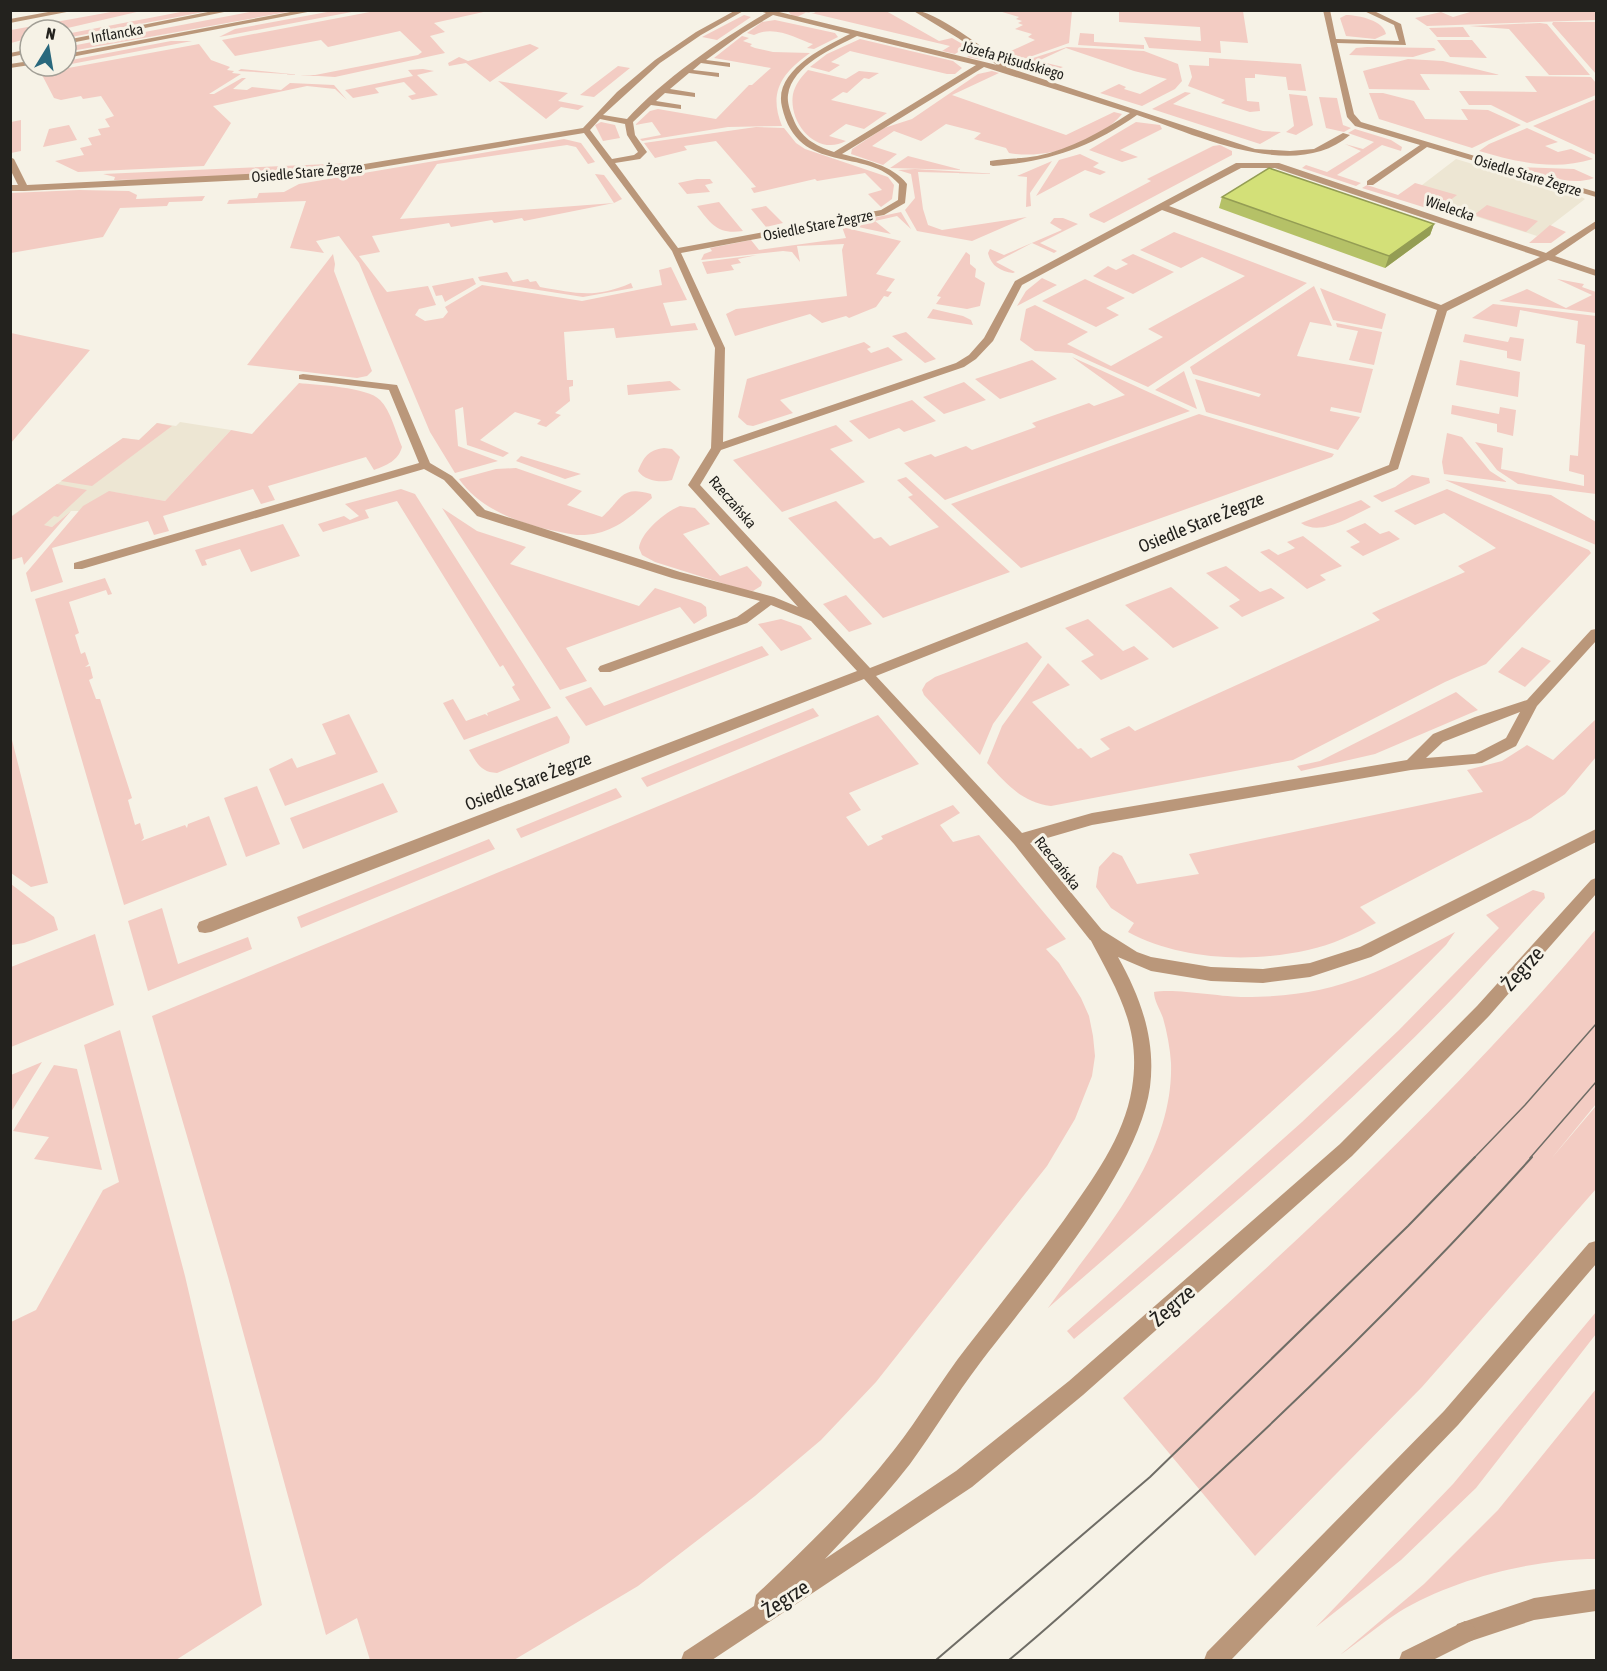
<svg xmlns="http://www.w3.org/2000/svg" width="1607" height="1671" font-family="'Asap Condensed',sans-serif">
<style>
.built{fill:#ede6d3}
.green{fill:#f3ccc3}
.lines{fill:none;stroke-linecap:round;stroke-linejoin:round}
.minor{fill:#ba977a;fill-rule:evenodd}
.tertiary{fill:#ba977a;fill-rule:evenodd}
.tram-far1{stroke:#6f6d66;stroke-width:1.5}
.tram{stroke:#6f6d66;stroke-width:2}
.wall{fill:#b5c167}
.shaded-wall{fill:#949d54}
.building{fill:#d3e078;stroke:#949d54;stroke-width:1.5}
.labels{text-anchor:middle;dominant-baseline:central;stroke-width:6;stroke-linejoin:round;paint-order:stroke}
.far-street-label{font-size:15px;fill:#23221e;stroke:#f6f2e6}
.street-label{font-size:18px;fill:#23221e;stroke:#f6f2e6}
.near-street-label{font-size:21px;fill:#23221e;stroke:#f6f2e6}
</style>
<rect width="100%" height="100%" fill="#f6f2e6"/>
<!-- built -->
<path class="built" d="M1456,159L1580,196L1585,199L1537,236L1409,195Z
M180,422L231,430L165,501L113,492L79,511H71L52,527L10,517L123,438L139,440L157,423L176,426Z"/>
<!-- green -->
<path class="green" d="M122,10L141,11L59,30H30V38L11,43V30Z
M191,10L209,11L66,38V34Z
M338,10L357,11L219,37L235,29Z
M819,10L886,11L939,41L952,38L987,58L982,60L967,57L974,52L963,49L955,54L942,51L950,46L807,12L797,17L792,16L788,11L814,13Z
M1477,10L1596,11V20L1427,26L1415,18L1441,12L1453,17Z
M255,11H293L66,52V47Z
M375,11H488L434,23L445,32L430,36L445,53L335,77L238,71L241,69L310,76L418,55L422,52L400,31L328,47L321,40L235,56L222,40Z
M999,11H1072L1069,43L1015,62L1002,55L1035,40L1028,37L1032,34L1015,29L1023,25L1018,23L1022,21L1016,19L1019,17Z
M1119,11H1243L1248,43L1220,41L1221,53L1149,48L1144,37L1201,41L1200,27L1119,22Z
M744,15L751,17L717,40L702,37Z
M1346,15C1359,15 1384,21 1386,34L1375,39L1346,36L1340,18Z
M775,20L835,33L838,37L814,49L807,48L813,44C799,40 775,24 754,35L747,33L762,22Z
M1553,22H1596V74L1552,24Z
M1540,23L1547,24L1590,75H1549L1509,29L1469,26Z
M1463,27L1470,37H1437L1429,28Z
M1080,33L1094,34V42L1144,45V49L1078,45Z
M742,36L749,38L743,41L752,44L750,46L755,48L773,52L810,53C782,73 768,92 782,126L728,127L642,141L640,139L661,135L652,122L635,125L650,111L658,109L716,119L749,85H752L771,68L714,58Z
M860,39L953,61L962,68L955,74H947L850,51L831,62L840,65L829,72L810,67L827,54Z
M1437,40H1472L1487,58L1450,57Z
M171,41H192L66,65V61Z
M199,44L211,60L230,67L227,70L234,71L232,73L241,74L209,94H214L242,78H246L233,89L247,90L252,87L281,90L290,83L334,85L347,100L335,89L307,86L213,106L231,123L204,166L78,172L55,161L84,155L80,148L92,145L88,138L101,135L98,129L110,127L105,119L114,116L101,96L83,99L81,96L61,100L54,98L41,73Z
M530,44L539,48L490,82L466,63L449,66L448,63L459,57L468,61Z
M1067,47L1144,51L1178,64L1182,81L1175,89L1142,106L1100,93L1119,84L1126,87L1124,89L1140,94L1167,79L1134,71L1066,48L1038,61L1063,67L1052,72L1055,74L1051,76L1018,63Z
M1367,47L1434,48L1436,50L1413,57L1349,55L1356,48Z
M1209,58L1301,64L1306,91L1288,90L1286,77L1255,74V78H1245L1247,101L1259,102L1260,111L1250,112L1221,103L1225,100L1188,86L1192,77L1189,65L1209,66Z
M1408,59L1443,61L1500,75L1420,74L1430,90L1369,89L1363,71Z
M618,66L630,68L594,97L580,95Z
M423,69L434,71L417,75L438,95L412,100L408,96L416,94L404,82L375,88L379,93L353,98L345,90L413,76L408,70Z
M808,70L846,79L859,71L879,73L869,79L864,78L847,93L843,92L831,100L887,113L864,129L846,124L829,136L846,141C817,157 788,123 793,94C795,85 801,77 808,70Z
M992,71L999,73L952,95L1066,135L1114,112L1122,114C1098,143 1047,160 1009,153L1006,148L974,139L981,133L946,124L921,141L894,131L872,146L897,154L883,165L851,154L852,149L884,128L912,119L978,74Z
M1525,76L1591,77L1596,83V95L1527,123L1491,105H1469L1459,91L1537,92Z
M498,81L568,93L558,101L584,106L578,110L561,107L546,119Z
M1185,92L1191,93L1173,104L1263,131L1281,132L1260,144L1152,109Z
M1369,93H1383L1414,101L1425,119L1468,120L1461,109L1488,110L1521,125L1472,148L1379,119Z
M1289,94L1307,96L1313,125L1296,135L1286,132L1294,126Z
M1319,97L1337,98L1343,125L1351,128L1344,132L1326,128Z
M1596,99V155L1533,126Z
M21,120V151L11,153V122Z
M601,122L615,125L620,138L603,141L595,125Z
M1136,122L1160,125L1162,129L1120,150L1138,157L1122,162L1089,150Z
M69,125L77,140L43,147L49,129Z
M756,127L784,128L796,143L805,149L888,177L894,185L892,199L881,207L868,194L882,190L865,173L817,181L815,179L754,193L751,188L756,187L716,141L684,146L687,150L655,158L644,143Z
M1527,128L1558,142L1545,146L1558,152L1571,149L1593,159C1555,171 1516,162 1479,151L1489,144Z
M1355,129L1391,140L1402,147L1401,151L1382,145L1337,175L1361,183L1356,186L1302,168L1306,165L1327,172L1361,151L1345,144L1363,149L1374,142L1348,133Z
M564,139L581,143L595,162L588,164L576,147L567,145L437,164L400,219L614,203L595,174L604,175L622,199L614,203L524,221L522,218L494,223L492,220L451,227L449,223L372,236L380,252L359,256L387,292L428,286L436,305L419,309L415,315L425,321L443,318L448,312L445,307L482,285L582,301L662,285L659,270L671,267L687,300L663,303L671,326L695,323L698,330L616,338L614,328L564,332L567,380H573V386L569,387L570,401L555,413L561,415L546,427L537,424L541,420L515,412L480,440L509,453L503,457L467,445L463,407L455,410L458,446L498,461L455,473L430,432L359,263L339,236L316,241L324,253L290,248L306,201L227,204L229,200L257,198L259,193L284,192L299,184Z
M1220,145L1232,151V155L1104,223L1090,217L1089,214L1151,181L1147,179L1213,146Z
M1080,154L1099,163L1093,167L1106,172L1100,175L1085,170L1036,196L1059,160Z
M908,156L962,170L890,168Z
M1052,161L1030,193L1031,206L1026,207L1027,177L1017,176Z
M353,163C345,175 144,179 114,180L115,177L103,174Z
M1518,167L1574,169L1594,178C1569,187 1543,174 1518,167Z
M915,169L999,174L918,172L923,209L928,225L942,230L1027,217L972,241L917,231L905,210L915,198L911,174L898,170Z
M697,179H710L713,183L705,185L710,192L687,194L678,183Z
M1415,183L1457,195L1436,211L1362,188L1367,185L1398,195Z
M79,190L129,191L137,195L136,199L205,196L202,201L169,202L167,206L120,208L103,237L11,253V193Z
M719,202L743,231C718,235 711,224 697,206Z
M1487,205L1538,221L1526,232L1474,215Z
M766,206L783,223L766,227L751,209Z
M901,212L911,229L897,216L875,221L891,234L844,224Z
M1054,218H1063L1078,224L1040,243L1057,251L1054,253L1032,243L996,262L1015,272L1013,273C1000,271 991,266 988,253L990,249L1004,255L1062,230L1050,223Z
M1550,225L1566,232L1551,243H1529Z
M842,227L901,241L876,274L895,279L886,291L892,292L888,297L884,296L876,307L849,318L846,316L822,323L810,314L735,336L726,314L736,309L847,296L842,250L844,244L797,246L800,262L792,252L783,251L701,260L704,254L712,251L710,248L751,240L759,250L846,238Z
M1174,232L1307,283L1148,387L1072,353L1035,351L1020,340L1026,309L1035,305L1088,332L1067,344L1111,366L1163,337L1148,329L1245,276L1202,257L1181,268L1140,250Z
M966,252L970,255V264L976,269L975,277L985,283L980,306L967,309L936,304L941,297L937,296Z
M333,254L335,264L334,271L372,371L367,376L357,378L247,365Z
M1133,254L1174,272L1133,294L1093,276L1108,266L1116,270L1128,264L1121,260Z
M757,255L738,259L741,263L731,265L734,270L707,274L702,262Z
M507,272L513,282L528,279L530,282L536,281L540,287C575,293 595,299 631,283L633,288L583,297L480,281L478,277Z
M473,278L476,284L445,302L442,295L436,296L432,286Z
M1042,278L1057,285L1017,306L1026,291Z
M1085,279L1125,298L1106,308L1119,315L1096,327L1042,301Z
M1557,279L1584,284L1582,287L1596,292V313L1499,301L1527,289L1566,308L1592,295Z
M1314,286L1332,326L1310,322L1297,356L1373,369L1361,413L1331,407L1330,411L1360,417L1338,450L1206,412L1195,379L1259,397L1261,394L1193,374L1190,367Z
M1320,288L1386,314L1382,329L1333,320Z
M1493,304L1596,316V494L1518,484L1497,470L1475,442L1503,448L1501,469L1584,486V475L1569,471L1570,455L1578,456L1585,345L1576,343L1578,321L1520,310L1517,327L1472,318Z
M933,309L963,316L971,320L973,325L927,318Z
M1336,323L1382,332L1374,365L1349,360L1358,331L1337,327Z
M906,332L936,359L925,363L892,336Z
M11,333L90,350L11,443L10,333Z
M1465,334L1508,342L1510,337L1524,339L1521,361L1507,358V351L1463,342Z
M864,342L871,347L867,349L871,353L888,347L903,360L780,400L793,413L753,426L747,425L738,417L747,379Z
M1072,357L1190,411L945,500L904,463L931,454L935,457L966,446L972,450L1036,427L1032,423L1089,403L1094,406L1125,395Z
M1032,360L1057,379L1000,399L975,379Z
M1460,360L1520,372L1518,397L1456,385Z
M1184,371L1197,409L1155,390Z
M670,381L681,390L628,395L627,385Z
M964,382L986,400L944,414L923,397Z
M299,383C317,385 368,387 380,400C391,411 396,433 402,447C398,461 387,465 374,470L366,457L268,486L275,500L261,504L253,489L163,516L169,531L154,535L148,521L52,548L63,582L31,592L26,573L83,506L109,491L165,501L231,430L252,434Z
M912,400L936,421L904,432L899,428L869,439L849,421Z
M1452,405L1499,414L1500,407L1516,410L1513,436L1497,432V424L1451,414Z
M1199,414L1334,454L1332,457L1021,568L951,504Z
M157,423L172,426L92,486L61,481L123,438L139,440Z
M836,425L853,441L830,449L865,482L782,512L733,460Z
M1447,433L1462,437L1490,471L1507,482L1444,474L1442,462Z
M664,448L672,449L680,457L672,480C661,483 645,481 638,471C644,457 648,450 664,448Z
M521,456L581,474L565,479L516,461Z
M516,468L582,491L567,505L602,517C622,499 621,485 651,494L652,498C628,519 611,536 577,535C536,529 484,515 459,479L496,469Z
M1412,475L1429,478L1430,483L1382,502L1373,496L1395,487Z
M906,477L1010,572L883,618L788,518L836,501L874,539L881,537L890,546L939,527L908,497L913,495L897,480Z
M1445,480L1551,495L1596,522V545Z
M57,484L87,490L58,517L54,516L44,525L52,527L71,511L24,565L22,557L11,560V517Z
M401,489L415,494L551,708L464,740L443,703L453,699L466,721L485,714L488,716L487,713L520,700L512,687L515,685L503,665L500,667L397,501L365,510L369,518L323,532L318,524L344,516L350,520L359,516L345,504Z
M1447,489L1589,550L1591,553L1486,664L1445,682L1293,760L1051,806C1021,802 1007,784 987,763L1002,726L1048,663L1070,685L1032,702L1078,749L1081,748L1091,758L1110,749L1100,739L1129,726L1135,731L1380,620L1372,613L1465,572L1458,566L1496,548L1444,513L1415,525L1394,511Z
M1361,500L1371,507C1351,516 1321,537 1301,523Z
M680,506L695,508L710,524L683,534L720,576L747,566L762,582L761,586L753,591L744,590L655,562L642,555L639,548C641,532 665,512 680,506Z
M442,508L477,531L526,547L510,564L639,606L655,588L701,603L706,607L707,616L694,624L680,607L566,648L587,681L560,690Z
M1365,523L1380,534L1389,531L1400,539L1363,556L1350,547L1360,542L1346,531Z
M283,524L300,556L251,572L240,549L205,560L207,565L202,566L195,550Z
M1303,536L1342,566L1320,575L1326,580L1307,589L1260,552L1269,549L1278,555L1295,548L1287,542Z
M1226,566L1260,592L1271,588L1285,598L1242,617L1229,606L1240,600L1206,573Z
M105,578L112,594L108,595L106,590L69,602L79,633L75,635L81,654L85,652L89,664L85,667L90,666L93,678L89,680L96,699H100L132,798L128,800L135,825L140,823L144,838L141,841L185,825L187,828L188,824L209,816L227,865L124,905L35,599Z
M1171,587L1219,628L1173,648L1125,605Z
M846,595L872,624L849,632L823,604Z
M781,619L801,626L812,639L781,651L758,624Z
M1088,619L1123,651L1134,646L1149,659L1101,680L1081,661L1094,655L1065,628Z
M1027,642L1042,657L993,724L980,755L924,695L922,690L926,683L935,677Z
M762,646L769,655L586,726L565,697L591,687L604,706Z
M1522,647L1551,661L1525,687L1498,672Z
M1456,692L1478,710L1375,754L1301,771L1297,766L1320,761Z
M813,708L819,716L647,787L641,778Z
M349,714L378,772L285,806L269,769L292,758L297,768L336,754L322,724Z
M878,715L919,764L849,793L861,810L846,817L868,846L883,839L881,836L953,805L960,813L940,825L953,842L979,835L1066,939L1046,949L1059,963L1081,998L1089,1016L1093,1036L1095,1056L1092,1076L1075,1119L1047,1166L876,1382L821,1440L755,1496L638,1586L514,1660H370L357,1618L326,1635L228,1277L152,1016Z
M557,716L570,737L569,743L497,773C480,772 477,763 469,750Z
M1596,719V757L1565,794L1531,818L1360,907L1376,923C1354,934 1332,945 1308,950C1250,963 1180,960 1128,932L1134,923L1111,908L1096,887L1099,867L1113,852L1122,856L1137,884L1199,874L1189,854L1483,792L1467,770L1502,761L1527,745L1553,760Z
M10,732L48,883L31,887L11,873Z
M383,783L398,812L303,849L290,818Z
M257,786L280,844L246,857L224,798Z
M616,788L622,797L521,838L516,829Z
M489,839L495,849L301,928L297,917Z
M11,884L54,917L58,930L24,943L11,945Z
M1533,890L1544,893L1545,898C1515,930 1486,963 1456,995C1337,1119 1205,1229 1074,1339L1067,1331L1302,1122L1399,1030L1499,928L1486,915Z
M162,908L178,964L248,937L252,949L148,991L128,921Z
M1596,929V1104L1551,1159L1596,1106V1189L1422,1387L1255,1556L1123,1398C1289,1249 1453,1100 1596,929Z
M1455,932L1446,945C1320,1074 1183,1190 1048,1308C1099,1236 1174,1157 1171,1063C1170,1048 1167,1032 1163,1018C1160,1009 1154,1001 1154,992C1175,988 1220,997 1245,997C1334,997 1379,973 1455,932Z
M95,934L114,1005L11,1047V967Z
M120,1030L185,1276L262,1605L176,1660H11V1322L36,1310L103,1190L119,1182L84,1045Z
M42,1062L11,1112V1075Z
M54,1065L77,1069L102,1170L34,1159L49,1137L13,1131Z
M1596,1312V1334L1476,1488L1401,1560L1316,1627L1453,1484Z
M1596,1389V1559C1533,1559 1453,1579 1399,1612C1379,1625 1360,1641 1340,1655L1424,1584L1498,1510Z"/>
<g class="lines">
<!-- minor -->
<path class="minor" d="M59,10H77L10,23V19Z
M736,10H745L701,35L660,63L603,115L627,119C661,81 721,39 766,13L757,10H771L997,65L958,38L912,10C936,10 985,50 1006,64V67L1255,149L1290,151L1314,149L1343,133L1350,135C1294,183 1197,135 1137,115C1089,148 1051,161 993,166L990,165V161C1005,158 1021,159 1037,156C1071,149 1101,132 1130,113L984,67L842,154C864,160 893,165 907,184L905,203L884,215L681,253L725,348L723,442L956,363L969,355L984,338L1015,281L1236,163H1279L1546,253L1596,221V228L1555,256L1596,270V276L1548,260L1447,311L1398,469L876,676L1022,833L1092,813L1407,760L1433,734L1475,717L1527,700L1591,630L1596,629V641L1537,706L1516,746L1482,763L1411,770L1092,825L1030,843L1102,930L1104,935L1102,940L1096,942L1090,940L1014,844L864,679L211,932L205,933L199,932L197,927L199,922L857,671L811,621L771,605L747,623L610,672H600L598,669L600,666L737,617L760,601L672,578L477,516L444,480L424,469L82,569H74V563L419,463L389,390L299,379V375L303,374L397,385L430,463L452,476L485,510L680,572L774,597L798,607L688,485L711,448L715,348L672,251L584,133L328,176L24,191H10V185H18L10,169V157L14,159L27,185L328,170L583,128L617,92L655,60L696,32ZM773,15L850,34C824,47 773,71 782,107C798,177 867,146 899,184L898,200L881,210L678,248L615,163L640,159L647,152L635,135L633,122L651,105L681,109V105L656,101L665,93L695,97V93L670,89L689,73L719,77V73L693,70L701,63L730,67V63L706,60L743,33ZM857,36L976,65L834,152C815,146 800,137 793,118C790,111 787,102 788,95C792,65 834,48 857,36ZM600,119L625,124L627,135L638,152L634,155L612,159L590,130ZM1241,168H1275L1540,257L1441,305L1169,206ZM1162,210L1437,310L1389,465L870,668L700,485L721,450L964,367L976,359L993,341L1022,285ZM1520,712L1506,738L1475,754L1426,758L1443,742Z
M1323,10H1330L1336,39L1399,41L1394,25L1362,10H1372L1401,24L1406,45L1337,43L1354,114L1361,122L1596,192V197L1427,147L1373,185H1367V181L1420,145L1355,126L1347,117Z
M1596,1589V1611L1534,1620L1465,1643L1457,1640L1454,1632L1457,1624L1534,1598Z"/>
<!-- tertiary -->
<path class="tertiary" d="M218,10H234L66,44V40Z
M301,10H318L66,58V54Z
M30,49V53L10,57V53Z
M30,61V65L10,68V64Z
M1596,829V842L1371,957L1310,977L1263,983L1211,981L1151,971L1118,957C1141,998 1156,1040 1150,1087C1138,1173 1033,1293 980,1363C955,1396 934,1431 910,1464C884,1498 854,1528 825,1559L956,1471L1069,1381L1340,1144L1477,1006L1591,880L1596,878V894L1489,1016L1352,1156L1083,1395L972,1487L712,1660H681L684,1652L754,1606L756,1595C804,1549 853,1503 894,1450C920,1417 941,1380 967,1347C1000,1305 1033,1263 1064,1220C1092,1180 1124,1138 1132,1088C1142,1026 1115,987 1088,935L1090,930L1096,928L1102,930L1137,952L1151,957L1211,967L1263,969L1310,963L1360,947Z
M1596,1241V1264L1458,1425L1231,1660H1204L1207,1652L1444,1411L1589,1243Z
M1465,1621L1473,1624L1476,1632L1473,1640L1433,1660H1399L1402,1652Z"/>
<!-- tram-far1 -->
<path class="tram-far1" d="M1474,1158L1525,1105L1596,1024
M1530,1158L1596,1082"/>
<!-- tram -->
<path class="tram" d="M936,1660L1150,1477L1408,1226L1475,1157
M1009,1660C1059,1619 1107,1574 1155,1531C1287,1412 1413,1289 1532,1157"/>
</g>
<!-- wall -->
<path class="wall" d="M1222,197L1434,224L1430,235L1385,268L1219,208Z"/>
<!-- shaded-wall -->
<path class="shaded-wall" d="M1434,224L1430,235L1385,268L1389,256Z"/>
<!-- building -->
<path class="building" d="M1269,168L1434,224L1389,256L1222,197Z"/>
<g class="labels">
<!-- far-street labels -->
<g class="far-street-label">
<text transform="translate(117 33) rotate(-10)">Inflancka</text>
<text transform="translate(1013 60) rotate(16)">Józefa Piłsudskiego</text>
<text transform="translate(307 172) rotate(-5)">Osiedle Stare Żegrze</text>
<text transform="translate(1528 175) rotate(17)">Osiedle Stare Żegrze</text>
<text transform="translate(1450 208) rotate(19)">Wielecka</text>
<text transform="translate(818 225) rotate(-11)">Osiedle Stare Żegrze</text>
<text transform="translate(733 502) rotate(49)">Rzeczańska</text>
<text transform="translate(1058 863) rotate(51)">Rzeczańska</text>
</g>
<!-- street labels -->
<g class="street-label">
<text transform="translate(1201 522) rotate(-22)">Osiedle Stare Żegrze</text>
<text transform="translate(528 781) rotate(-21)">Osiedle Stare Żegrze</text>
</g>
<!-- near-street labels -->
<g class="near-street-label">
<text transform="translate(1522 968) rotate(-48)">Żegrze</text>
<text transform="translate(1172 1305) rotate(-41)">Żegrze</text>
<text transform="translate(785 1598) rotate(-33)">Żegrze</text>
</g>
</g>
<!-- border -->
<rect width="1607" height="1671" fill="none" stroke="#23221e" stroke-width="24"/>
<!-- north arrow -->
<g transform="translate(48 48) rotate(11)"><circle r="28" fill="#f6f2e6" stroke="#a29f96" stroke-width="1.5"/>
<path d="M0-4.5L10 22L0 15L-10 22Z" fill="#29687d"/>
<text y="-9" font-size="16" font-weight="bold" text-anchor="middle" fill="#23221e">N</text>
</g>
</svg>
